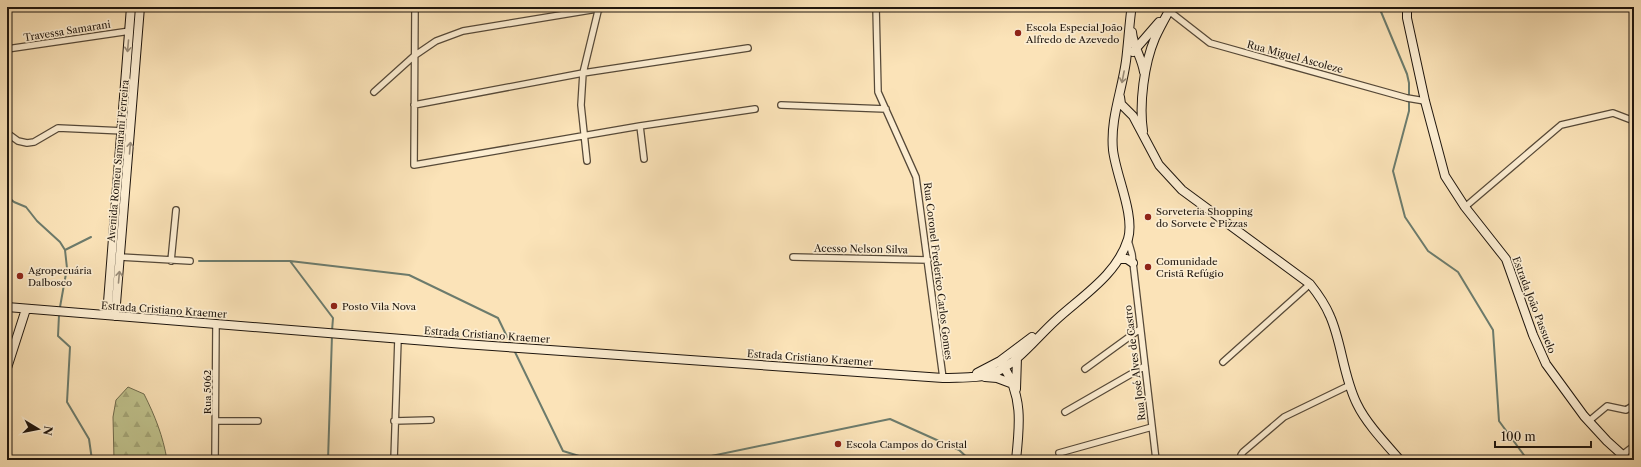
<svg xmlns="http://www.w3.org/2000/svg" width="1641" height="467" font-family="'Libre Caslon Text',serif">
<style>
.forest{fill:url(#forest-firs);stroke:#706c4e}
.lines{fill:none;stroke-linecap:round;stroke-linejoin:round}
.stream{stroke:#6c7b6c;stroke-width:2}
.street-casing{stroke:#564938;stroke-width:8}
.secondary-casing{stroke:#1f160e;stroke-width:10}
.street{stroke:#fcedd1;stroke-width:5.5}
.secondary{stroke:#fcedd1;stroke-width:8}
.oneway{stroke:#998c79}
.poi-dot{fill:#8f2418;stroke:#fcedd1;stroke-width:1.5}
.labels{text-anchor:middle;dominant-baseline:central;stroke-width:3.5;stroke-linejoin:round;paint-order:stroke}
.poi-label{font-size:10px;fill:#1f160e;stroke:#fcedd1;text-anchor:start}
.street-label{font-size:10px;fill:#1f160e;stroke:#fcedd1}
</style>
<defs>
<pattern id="forest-firs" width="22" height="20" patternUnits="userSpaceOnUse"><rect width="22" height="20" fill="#c0c38e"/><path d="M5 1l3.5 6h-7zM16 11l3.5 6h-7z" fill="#a5a779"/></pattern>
</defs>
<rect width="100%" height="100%" fill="#fbe3b8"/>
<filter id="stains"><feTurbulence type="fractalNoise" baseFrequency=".005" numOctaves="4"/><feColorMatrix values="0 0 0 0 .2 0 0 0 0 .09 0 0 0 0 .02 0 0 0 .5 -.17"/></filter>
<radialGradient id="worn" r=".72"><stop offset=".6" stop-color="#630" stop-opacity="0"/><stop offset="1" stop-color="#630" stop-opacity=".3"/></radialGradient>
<!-- forest -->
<path class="forest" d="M128,387L144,394C155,416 163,436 167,460H114L113,417L116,400Z"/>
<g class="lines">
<!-- stream -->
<path class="stream" d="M1379,7L1407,74L1409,83V111L1393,171L1405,217L1428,251L1458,272L1493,330L1499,421L1526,458L1537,460
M7,196L14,202L26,207L37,221L60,242L65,250L67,268L60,307
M65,250L91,237
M199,261H290L409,275L498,318L511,345
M290,261L333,318L332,331
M59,315L58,336L70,347L67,402L89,439L92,460
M514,350L563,451L592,460H608
M328,460L332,335
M692,460L890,419L959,450L970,460"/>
<!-- street casing -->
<g class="street-casing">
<path id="street" d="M415,7L414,165L640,126L755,109
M876,7L878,92L916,177L943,378
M1169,11L1210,43L1407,98L1425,101
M7,49L130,31
M374,92L414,56L436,41L463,31L609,7
M414,105L583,73L748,48
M781,105L886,109
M640,126L644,159
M7,133L18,141L27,143L34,142L58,128L124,131
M587,161L581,105L583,73L599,7
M1465,207L1561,125L1613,113L1634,121
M1128,240L1132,254L1156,460
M120,257L190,261
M793,257L928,260
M171,261L176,210
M1223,362L1310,284
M1085,369L1140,329
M1065,412L1145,366
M216,421H258
M394,421L431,420
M1589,421L1607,406L1626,410L1634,405
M1059,453L1152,427
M1622,455L1634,446
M215,460L216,324
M394,460L398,339
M1242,460L1241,455L1243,452L1284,417L1350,385"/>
</g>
<!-- secondary casing -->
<g class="secondary-casing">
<path id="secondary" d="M1407,7V18L1425,101L1445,176L1465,207L1506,259L1533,335L1546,364L1584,416L1607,441L1628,460
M1132,32C1133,46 1142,58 1144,72
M1133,52L1159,22
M1120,97L1121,104L1133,116L1159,165L1182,190L1310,284C1318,294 1325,304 1330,316C1342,343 1343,376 1357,404C1366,423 1386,444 1400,460
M1143,131C1139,104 1144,64 1155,38C1159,29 1164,20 1169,11
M1119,259H1127L1133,263
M7,307L464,344L943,378C958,377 979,379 994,373C1019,362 1036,338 1056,320C1082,296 1117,275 1128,239C1135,215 1116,176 1113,150C1110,119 1122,91 1126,61C1128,45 1129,28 1131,12
M107,315L131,7
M115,316L140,7
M1002,364C1023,395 1020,424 1016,460
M7,368L26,309
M977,373L1000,361L1032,337
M985,377L997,378L1013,384
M1016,389L1017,357"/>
</g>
<!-- street -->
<use href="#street" class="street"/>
<!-- secondary -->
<use href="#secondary" class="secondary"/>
</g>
<!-- one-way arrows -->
<defs><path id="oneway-shaft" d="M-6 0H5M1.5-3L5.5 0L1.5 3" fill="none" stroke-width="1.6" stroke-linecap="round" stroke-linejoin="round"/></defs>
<g class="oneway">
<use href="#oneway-shaft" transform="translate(128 46) rotate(95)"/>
<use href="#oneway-shaft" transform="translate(1123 77) rotate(101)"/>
<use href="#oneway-shaft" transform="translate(130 148) rotate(-85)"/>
<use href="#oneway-shaft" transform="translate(119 277) rotate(-85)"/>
</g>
<!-- markers -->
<g class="poi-dot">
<circle cx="1018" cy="33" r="4"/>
<circle cx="1148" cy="217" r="4"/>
<circle cx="1148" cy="267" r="4"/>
<circle cx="20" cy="276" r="4"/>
<circle cx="334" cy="306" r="4"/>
<circle cx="838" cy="444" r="4"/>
</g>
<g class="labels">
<!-- poi labels -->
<g class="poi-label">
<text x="1026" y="27">Escola Especial João<tspan x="1026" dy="12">Alfredo de Azevedo</tspan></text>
<text x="1156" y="211">Sorveteria Shopping<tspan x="1156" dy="12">do Sorvete e Pizzas</tspan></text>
<text x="1156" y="261">Comunidade<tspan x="1156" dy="12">Cristã Refúgio</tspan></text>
<text x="28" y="270">Agropecuária<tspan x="28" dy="12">Dalbosco</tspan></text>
<text x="342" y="306">Posto Vila Nova</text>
<text x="846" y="444">Escola Campos do Cristal</text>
</g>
<!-- street labels -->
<g class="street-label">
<text transform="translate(67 31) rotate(-9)">Travessa Samarani</text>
<text transform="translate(1295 57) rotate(15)">Rua Miguel Ascoleze</text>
<text transform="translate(118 161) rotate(-85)">Avenida Romeu Samarani Ferreira</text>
<text transform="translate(861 249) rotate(1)">Acesso Nelson Silva</text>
<text transform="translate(938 271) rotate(83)">Rua Coronel Frederico Carlos Gomes</text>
<text transform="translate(1534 305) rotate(69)">Estrada João Passuelo</text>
<text transform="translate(164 310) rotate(4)">Estrada Cristiano Kraemer</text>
<text transform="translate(487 335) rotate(4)">Estrada Cristiano Kraemer</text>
<text transform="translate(810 358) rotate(4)">Estrada Cristiano Kraemer</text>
<text transform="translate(1135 363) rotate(-97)">Rua José Alves de Castro</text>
<text transform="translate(207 392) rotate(-90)">Rua 5062</text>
</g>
</g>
<!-- margin -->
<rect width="1641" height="467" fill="none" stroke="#fbe3b8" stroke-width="24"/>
<rect x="8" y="8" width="1625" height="451" fill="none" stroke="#1f160e" stroke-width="2"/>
<rect x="12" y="12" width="1617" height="443" fill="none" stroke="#1f160e"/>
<!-- north arrow -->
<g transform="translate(38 429) rotate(100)" stroke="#fcedd1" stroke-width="3" paint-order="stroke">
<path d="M0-3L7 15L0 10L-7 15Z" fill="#1f160e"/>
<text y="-6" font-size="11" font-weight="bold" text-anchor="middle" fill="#1f160e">N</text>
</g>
<!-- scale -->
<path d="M1495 441v6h96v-6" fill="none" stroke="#1f160e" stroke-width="2"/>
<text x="1501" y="441" font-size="12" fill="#1f160e" stroke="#fcedd1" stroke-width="3" paint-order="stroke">100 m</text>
<rect width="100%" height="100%" filter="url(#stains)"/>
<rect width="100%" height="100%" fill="url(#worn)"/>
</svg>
